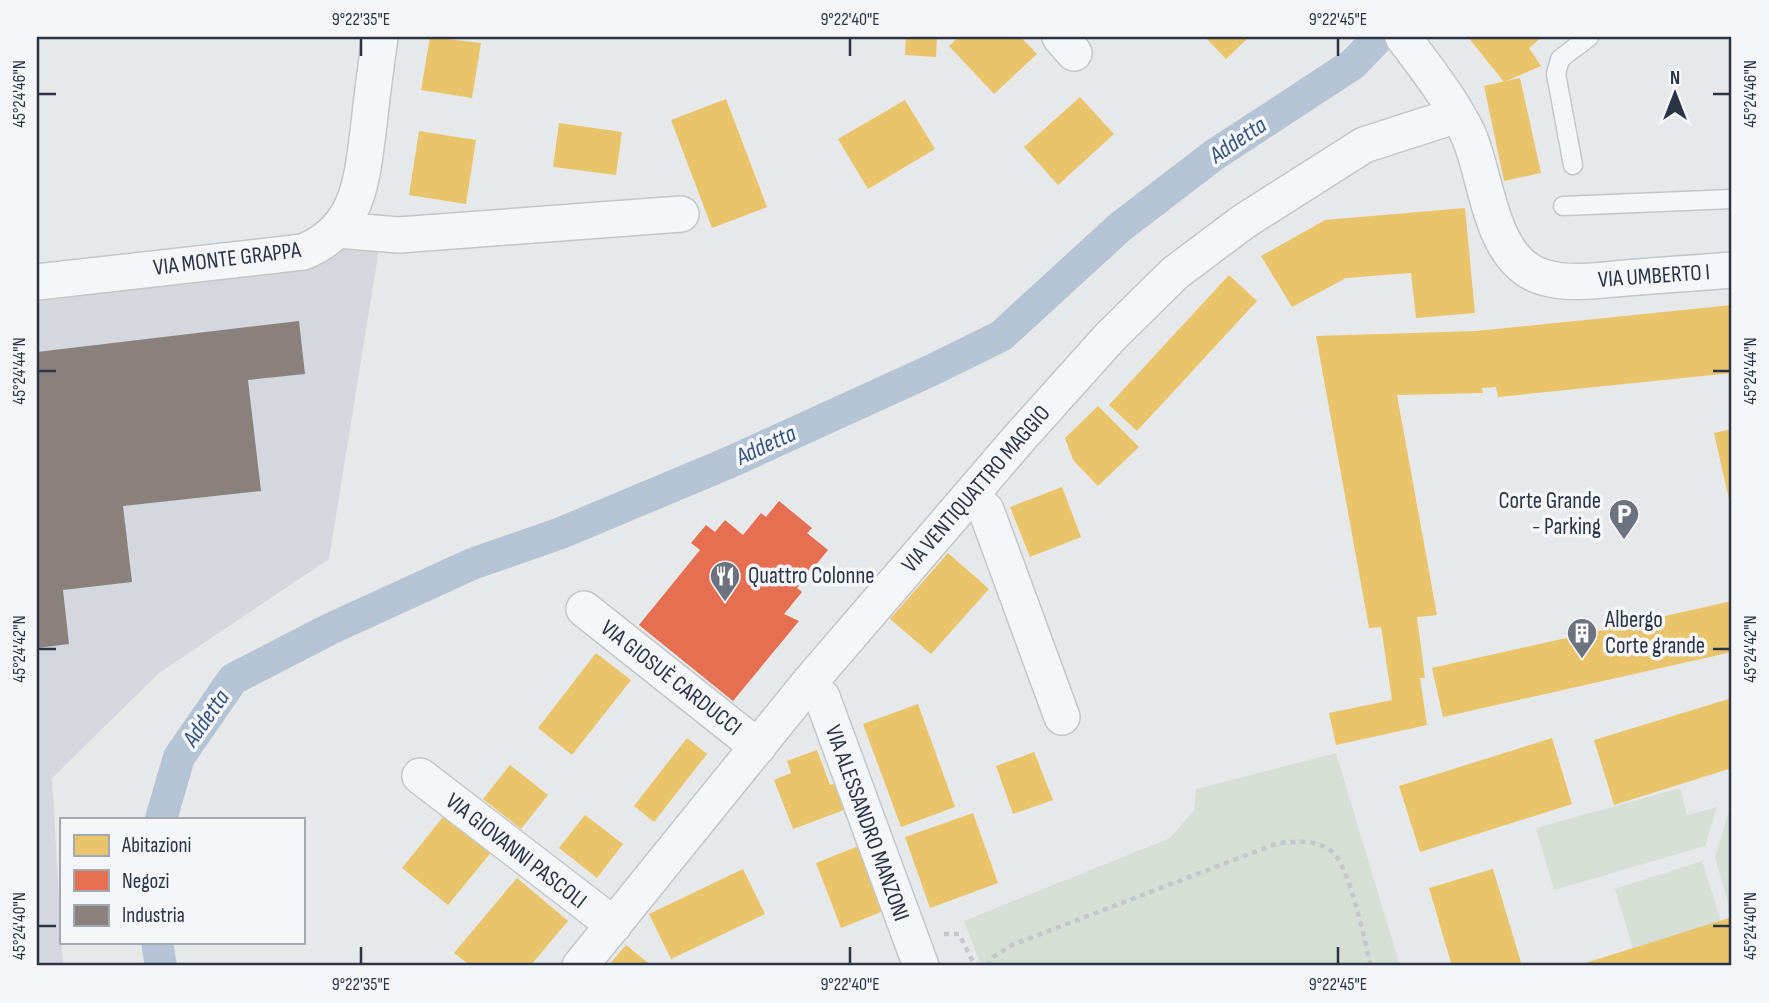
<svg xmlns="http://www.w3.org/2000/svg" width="1769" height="1003" font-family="'Sofia Sans Condensed',sans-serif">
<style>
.built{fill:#d4d7dd}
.green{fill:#d6ded6}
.homes{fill:#e9c46a}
.shops{fill:#e76f51}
.industry{fill:#8a817c}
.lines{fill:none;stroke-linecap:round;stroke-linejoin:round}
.canal{stroke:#b4c4d5;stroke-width:32}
.service-casing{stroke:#c4c6c8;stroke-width:21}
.minor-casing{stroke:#c4c6c8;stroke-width:38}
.path{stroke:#c5c6ca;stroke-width:4.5;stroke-dasharray:5 5;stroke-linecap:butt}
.service{stroke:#f5f6f7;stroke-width:18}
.minor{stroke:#f5f6f7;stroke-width:35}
.ticks{fill:none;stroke:#2b3445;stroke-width:2.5}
.labels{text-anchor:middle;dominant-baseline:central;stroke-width:7;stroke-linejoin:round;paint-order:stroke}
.street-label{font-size:23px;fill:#2b3445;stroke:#f4f6f9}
.poi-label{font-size:23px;fill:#2b3445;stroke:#f4f6f9;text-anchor:start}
.water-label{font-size:24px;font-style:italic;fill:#34527a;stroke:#f4f6f9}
.neatline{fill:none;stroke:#2b3445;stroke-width:2.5}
.ticks-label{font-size:18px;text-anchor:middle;fill:#2b3445}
</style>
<rect width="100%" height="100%" fill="#e6e8ea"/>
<!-- built -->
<path class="built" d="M383,224L329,559L159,673L52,778L63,966H37V264Z"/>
<!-- green -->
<path class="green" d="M1336,753L1400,966H981L964,921L1170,838L1194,810L1196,789Z
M1680,788L1687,815L1717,807L1705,846L1554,890L1536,828Z
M1732,802V917L1715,857Z
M1702,861L1721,921L1633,948L1615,889Z"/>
<!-- homes -->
<path class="homes" d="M430,37L481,43L472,98L421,90Z
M906,37H937L936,57L905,55Z
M959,37H1021L1037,54L994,94L949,46Z
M1205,37H1245L1247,39L1226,59Z
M1468,37H1542L1529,48L1541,66L1504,82Z
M1520,78L1541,173L1504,181L1484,86Z
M1080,97L1114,134L1058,185L1024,147Z
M726,99L767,207L712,228L671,120Z
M905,100L935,149L868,189L838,139Z
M559,123L622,132L616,175L553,167Z
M419,131L476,140L466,204L409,195Z
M1465,208L1475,313L1416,318L1411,273L1346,278L1292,307L1261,256L1325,220Z
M1229,275L1257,301L1137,431L1109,405Z
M1732,305V373L1498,397L1496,387L1482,388L1483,393L1397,395L1437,615L1417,617L1425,678H1420L1427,725L1336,745L1329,713L1392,700L1381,627L1369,628L1316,336L1476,331Z
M1098,406L1139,447L1098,486L1073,460L1065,438Z
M1732,429V507L1731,508L1714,433Z
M1062,487L1081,537L1030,557L1010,507Z
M948,553L989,589L931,654L890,619Z
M1732,601V652L1443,717L1432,668Z
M596,653L631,680L572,755L538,728Z
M1732,698V768L1614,805L1594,740Z
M918,704L955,807L901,827L863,724Z
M687,738L707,754L654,822L634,806Z
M1552,738L1572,804L1420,852L1399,786Z
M817,750L830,785L834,784L844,810L793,829L774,780L791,773L787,761Z
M1034,752L1053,800L1013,814L996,766Z
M510,765L548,795L521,829L483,799Z
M447,812L493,850L448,905L402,868Z
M973,813L998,883L930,908L905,837Z
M585,815L623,844L597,878L559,848Z
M861,845L886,910L841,928L816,863Z
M743,869L765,914L671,959L649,914Z
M1493,869L1522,966H1452L1429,888Z
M517,878L568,921L530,966H471L454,953Z
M1732,917V966H1576Z
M626,945L652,966H608Z"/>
<!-- shops -->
<path class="shops" d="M779,501L812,528L807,533L828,550L797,588L802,592L784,614L799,621L733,701L639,625L700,550L691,543L706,525L715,532L725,520L743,535L761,513L766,517Z"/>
<!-- industry -->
<path class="industry" d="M299,321L305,374L248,380L261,491L123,506L132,582L63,590L69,644L37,648V352Z"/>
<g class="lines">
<!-- canal -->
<path class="canal" d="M161,819L179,757L233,679L330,629L472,564L561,533L728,463L932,370L1001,336L1120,227L1214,155L1353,64L1379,37
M157,942L161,966"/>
<!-- service casing -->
<g class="service-casing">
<path id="service" d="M1573,165L1556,74L1560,59L1589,37
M1563,206L1732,199"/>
</g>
<!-- minor casing -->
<g class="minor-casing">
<path id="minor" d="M1060,37L1074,53
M1403,37C1426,68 1451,99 1468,134C1488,178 1489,264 1546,278C1572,285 1600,280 1626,278C1661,275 1697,273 1732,270
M337,230L399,235L681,214
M37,282L303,252C361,229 362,176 369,124C372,95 376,66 380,37
M970,496L986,510L1062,717
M584,609L758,747
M808,684L822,697L921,966
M420,776L614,925
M580,966L808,684L1022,435L1110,337L1175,273L1243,222L1364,145L1457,115"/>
</g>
<!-- path -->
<path class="path" d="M944,934H959L975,966
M988,966L993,957L1012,945L1278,843C1296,842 1314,839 1330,850C1350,863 1364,941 1371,966"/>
<!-- service -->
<use href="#service" class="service"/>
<!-- minor -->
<use href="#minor" class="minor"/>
</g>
<!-- ticks -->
<path class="ticks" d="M361,38V56M850,38V56M1338,38V56M38,94H56M1713,94H1730M38,371H56M1713,371H1730M38,649H56M1713,649H1730M38,926H56M1713,926H1730M361,947V964M850,947V964M1338,947V964"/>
<!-- icons -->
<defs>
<g id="parking-pin" transform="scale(1.575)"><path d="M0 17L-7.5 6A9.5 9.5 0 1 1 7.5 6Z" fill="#6c737f" stroke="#f4f6f9"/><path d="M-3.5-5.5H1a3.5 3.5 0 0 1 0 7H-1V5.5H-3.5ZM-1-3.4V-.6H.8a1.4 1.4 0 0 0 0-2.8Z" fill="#fff"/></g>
<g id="restaurant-pin" transform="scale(1.575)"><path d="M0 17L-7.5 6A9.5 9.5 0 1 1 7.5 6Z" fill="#6c737f" stroke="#f4f6f9"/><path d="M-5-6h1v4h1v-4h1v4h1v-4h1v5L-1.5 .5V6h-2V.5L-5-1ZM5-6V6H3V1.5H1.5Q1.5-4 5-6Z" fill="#fff"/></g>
<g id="building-pin" transform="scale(1.575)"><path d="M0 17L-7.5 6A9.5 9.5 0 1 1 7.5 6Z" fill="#6c737f" stroke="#f4f6f9"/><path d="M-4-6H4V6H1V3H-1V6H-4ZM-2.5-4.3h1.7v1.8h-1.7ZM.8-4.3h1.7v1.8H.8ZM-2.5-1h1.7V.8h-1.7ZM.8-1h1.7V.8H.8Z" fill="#fff"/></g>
</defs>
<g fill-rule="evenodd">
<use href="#parking-pin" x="1624" y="514"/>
<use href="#restaurant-pin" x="725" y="576"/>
<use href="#building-pin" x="1582" y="633"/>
</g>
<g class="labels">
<!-- street labels -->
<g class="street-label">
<text transform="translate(227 259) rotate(-7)">VIA MONTE GRAPPA</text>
<text transform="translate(1654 276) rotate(-4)">VIA UMBERTO I</text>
<text transform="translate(976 489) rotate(-49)">VIA VENTIQUATTRO MAGGIO</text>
<text transform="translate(671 678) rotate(38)">VIA GIOSUÈ CARDUCCI</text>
<text transform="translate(867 823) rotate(70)">VIA ALESSANDRO MANZONI</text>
<text transform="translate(516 851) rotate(38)">VIA GIOVANNI PASCOLI</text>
</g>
<!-- poi labels -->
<g class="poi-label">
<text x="1601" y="501" text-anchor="end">Corte Grande<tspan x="1601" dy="26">- Parking</tspan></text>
<text x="748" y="576">Quattro Colonne</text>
<text x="1605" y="620">Albergo<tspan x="1605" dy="26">Corte grande</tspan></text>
</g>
<!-- water labels -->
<g class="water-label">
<text transform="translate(1238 140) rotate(-34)">Addetta</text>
<text transform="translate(766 445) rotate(-25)">Addetta</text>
<text transform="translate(206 718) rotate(-55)">Addetta</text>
</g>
</g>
<!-- border -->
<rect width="1769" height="1003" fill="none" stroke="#f4f6f9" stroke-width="77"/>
<!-- legend -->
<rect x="60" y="818" width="245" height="126" fill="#f4f6f9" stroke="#a4a8b1" stroke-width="2"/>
<rect x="74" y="835" width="35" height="21" fill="#e9c46a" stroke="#a4a8b1" stroke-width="2"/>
<text x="122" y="852" font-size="21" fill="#2b3445">Abitazioni</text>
<rect x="74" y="870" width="35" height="21" fill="#e76f51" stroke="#a4a8b1" stroke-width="2"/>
<text x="122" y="888" font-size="21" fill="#2b3445">Negozi</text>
<rect x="74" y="905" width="35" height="21" fill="#8a817c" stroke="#a4a8b1" stroke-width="2"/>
<text x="122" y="922" font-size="21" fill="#2b3445">Industria</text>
<!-- north arrow -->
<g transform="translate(1675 94)" stroke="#f4f6f9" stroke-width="5" paint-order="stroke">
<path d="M0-5L12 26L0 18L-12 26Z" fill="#2b3445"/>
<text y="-10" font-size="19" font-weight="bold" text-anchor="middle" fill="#2b3445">N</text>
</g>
<rect x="38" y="38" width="1692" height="926" class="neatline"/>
<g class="ticks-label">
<text x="361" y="25">9°22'35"E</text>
<text x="850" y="25">9°22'40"E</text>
<text x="1338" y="25">9°22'45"E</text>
<text transform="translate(19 94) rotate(-90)" y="6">45°24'46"N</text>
<text transform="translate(1750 94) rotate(-90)" y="6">45°24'46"N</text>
<text transform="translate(19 371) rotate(-90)" y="6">45°24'44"N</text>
<text transform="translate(1750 371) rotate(-90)" y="6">45°24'44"N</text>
<text transform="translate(19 649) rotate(-90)" y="6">45°24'42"N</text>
<text transform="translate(1750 649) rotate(-90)" y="6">45°24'42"N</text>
<text transform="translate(19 926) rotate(-90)" y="6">45°24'40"N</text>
<text transform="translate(1750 926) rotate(-90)" y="6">45°24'40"N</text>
<text x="361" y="990">9°22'35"E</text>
<text x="850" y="990">9°22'40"E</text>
<text x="1338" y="990">9°22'45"E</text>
</g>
</svg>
